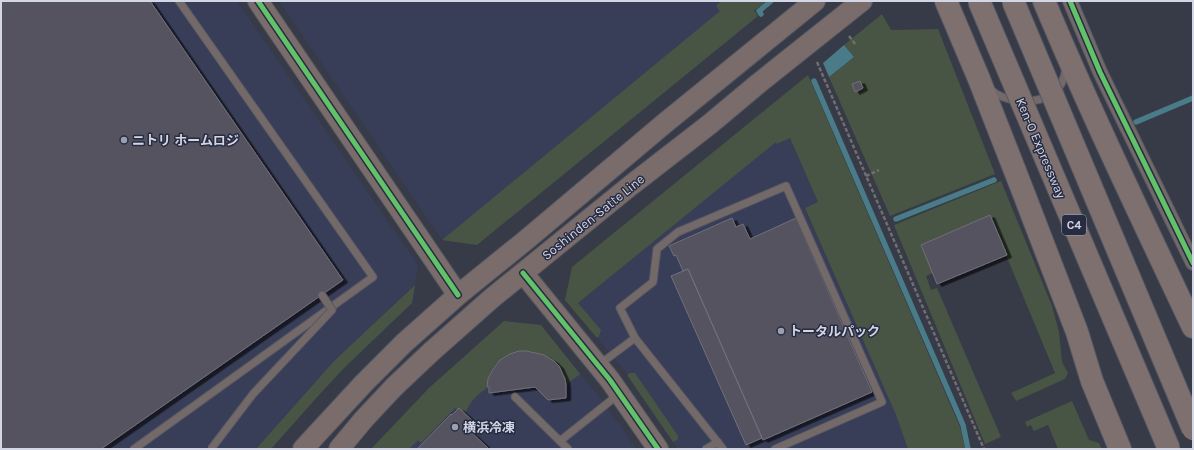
<svg xmlns="http://www.w3.org/2000/svg" width="1194" height="450" font-family="Karla,'Noto Sans JP',sans-serif">
<style>
.built{fill:#383d58}
.green{fill:#485544}
.water{fill:#497b88}
.lines{fill:none;stroke-linecap:round;stroke-linejoin:round}
.stream{stroke:#497b88;stroke-width:5.5}
.building{fill:#55535e;stroke:#716f7a;filter:url(#shadow)}
.lane-casing{stroke:#555762;stroke-width:9}
.street-casing{stroke:#555762;stroke-width:16}
.secondary-casing{stroke:#555762;stroke-width:22}
.highway-casing{stroke:#555762;stroke-width:24}
.path{stroke:#736d6f;stroke-width:2.5;stroke-dasharray:4 2;stroke-linecap:butt}
.lane{stroke:#736968;stroke-width:7}
.street{stroke:#736968;stroke-width:14}
.secondary{stroke:#7a6c6a;stroke-width:20}
.highway{stroke:#7e706f;stroke-width:22}
.lane-bridge-casing{stroke:#555762;stroke-width:9;stroke-linecap:butt}
.highway-bridge-casing{stroke:#555762;stroke-width:24;stroke-linecap:butt}
.lane-bridge{stroke:#736968;stroke-width:7}
.highway-bridge{stroke:#7e706f;stroke-width:22}
.cycleway-casing{stroke:#272c43;stroke-width:8}
.cycleway{stroke:#61c268;stroke-width:5}
.poi-dot{fill:#9ca0ae;stroke:#272c43;stroke-width:1.5}
.labels{text-anchor:middle;dominant-baseline:central;stroke-width:3;stroke-linejoin:round;paint-order:stroke}
.shield{fill:#272c43;stroke:#9fa4b4;stroke-width:1}
.shield-label{font-size:12px;font-weight:bold;fill:#d3d7e5}
.poi-label{font-size:13px;font-weight:bold;fill:#d3d7e5;stroke:#272c43;text-anchor:start}
.street-label{font-size:13px;fill:#d3d7e5;stroke:#272c43}
</style>
<defs>
<filter id="shadow"><feDropShadow dx="4.5" dy="2.5" stdDeviation="0" flood-color="#0009"/></filter>
</defs>
<rect width="100%" height="100%" fill="#373a47"/>
<!-- built -->
<path class="built" d="M1,1H237L418,265L415,285L334,361L256,449H1Z
M279,1H766L754,11L758,16L477,245L442,240Z
M790,138L818,202L805,209L896,415L908,449H677L655,414L627,374L597,338L599,336L578,303L776,141L777,144Z
M504,321L541,325L590,385L621,426L636,449H371L429,388Z"/>
<!-- green -->
<path class="green" d="M721,1H766L754,11L758,16L477,245L442,240L720,11L716,6Z
M882,14L891,30L938,29L995,174L890,216L829,77L854,57L844,45Z
M808,75L960,427L965,449H908L896,415L805,208L818,202L790,138L777,144L776,142L578,303L601,330L599,336L597,338L565,300L572,267Z
M1001,181L1052,306L1059,332L1062,362L1068,373L1065,379L1016,401L1011,393L1055,373L1006,255L990,215L921,245L933,273L926,276L931,290L937,288L1001,437L985,444L894,225Z
M415,285L412,303L344,368L319,395L271,449H256L334,361Z
M504,321L541,325L580,374L566,385C564,376 561,367 553,361C535,346 506,348 493,368C489,374 488,382 486,389C476,395 470,402 465,414L459,408L457,410L455,408L421,443L418,440L409,449H371L429,388Z
M630,373H635L678,436V439L673,442L627,375Z
M1072,401L1089,440L1099,443L1102,449H1058L1048,425L1034,431L1031,425L1027,427L1025,422Z"/>
<!-- water -->
<path class="water" d="M844,45L854,57L829,77L823,63Z"/>
<g class="lines">
<!-- stream -->
<path class="stream" d="M761,14L759,11L771,1
M814,81L963,425L968,449
M1136,122L1193,98
M896,219L994,180"/>
</g>
<!-- building -->
<path class="building" d="M1,1H150L343,280L101,449H1Z
M860,81L863,88L855,92L852,84Z
M990,215L1007,255L937,284L921,245Z
M732,218L736,227L743,224L750,239L796,218L872,392L763,440L688,269L683,271L676,255L674,256L669,246Z
M688,269L762,438L746,445L671,276Z
M519,351H526L536,353L544,355L554,361L559,366L565,379L566,385V398L548,400L535,387L489,393V387H487L488,379L493,369L500,360L510,354Z
M459,408L476,424L470,431L489,449H417L451,414L452,415Z"/>
<g class="lines">
<!-- lane casing -->
<g class="lane-casing">
<path id="lane" d="M990,89C1005,103 1035,105 1052,94C1061,88 1065,77 1066,67
M600,364L635,338
M515,397L568,449
M560,441L619,394
M134,449L373,277L179,1
M706,449L718,442
M723,449L635,338L620,308L653,282L657,249L678,232L786,186L882,402L775,449"/>
</g>
<!-- street casing -->
<g class="street-casing">
<path id="street" d="M1070,1L1100,72L1193,263"/>
</g>
<!-- secondary casing -->
<g class="secondary-casing">
<path id="secondary" d="M258,1L458,295
M523,273L610,380L658,449
M303,449L364,383L404,343L458,295L526,240L665,123L815,1
M339,449L364,419L394,387L431,352L492,298L630,186L710,124L759,83L862,1"/>
</g>
<!-- highway casing -->
<g class="highway-casing">
<path id="highway" d="M946,1L979,79L1024,194L1077,332L1092,381L1120,449
M1044,1C1090,111 1142,219 1193,327"/>
</g>
<!-- path -->
<path class="path" d="M849,36L856,45
M817,62L984,449
M866,176L879,170"/>
<!-- lane -->
<use href="#lane" class="lane"/>
<!-- street -->
<use href="#street" class="street"/>
<!-- secondary -->
<use href="#secondary" class="secondary"/>
<!-- highway -->
<use href="#highway" class="highway"/>
<!-- lane-bridge casing -->
<g class="lane-bridge-casing">
<path id="lane-bridge" d="M211,449L253,394L332,310L322,295"/>
</g>
<!-- highway-bridge casing -->
<g class="highway-bridge-casing">
<path id="highway-bridge" d="M979,1L1169,449
M1013,1L1193,429"/>
</g>
<!-- lane-bridge -->
<use href="#lane-bridge" class="lane-bridge"/>
<!-- highway-bridge -->
<use href="#highway-bridge" class="highway-bridge"/>
<!-- cycleway casing -->
<g class="cycleway-casing">
<path id="cycleway" d="M258,1L458,295
M1070,1L1100,72L1193,263
M523,273L610,380L658,449"/>
</g>
<!-- cycleway -->
<use href="#cycleway" class="cycleway"/>
</g>
<!-- markers -->
<g class="poi-dot">
<circle cx="124" cy="140" r="4"/>
<circle cx="781" cy="331" r="4"/>
<circle cx="455" cy="427" r="4"/>
</g>
<g class="labels">
<!-- shield labels -->
<rect class="shield" x="1062" y="215" width="24" height="20" rx="3"/>
<g class="shield-label">
<text x="1074" y="225">C4</text>
</g>
<!-- poi labels -->
<g class="poi-label">
<text x="132" y="140">ニトリ ホームロジ</text>
<text x="789" y="331">トータルパック</text>
<text x="463" y="427">横浜冷凍</text>
</g>
<!-- street labels -->
<g class="street-label">
<text transform="translate(1041 148) rotate(67)">Ken-O Expressway</text>
<text transform="translate(593 217) rotate(-39)">Soshinden-Satte Line</text>
</g>
</g>
<!-- border -->
<rect width="1194" height="450" fill="none" stroke="#d3d7e5" stroke-width="4"/>
</svg>
